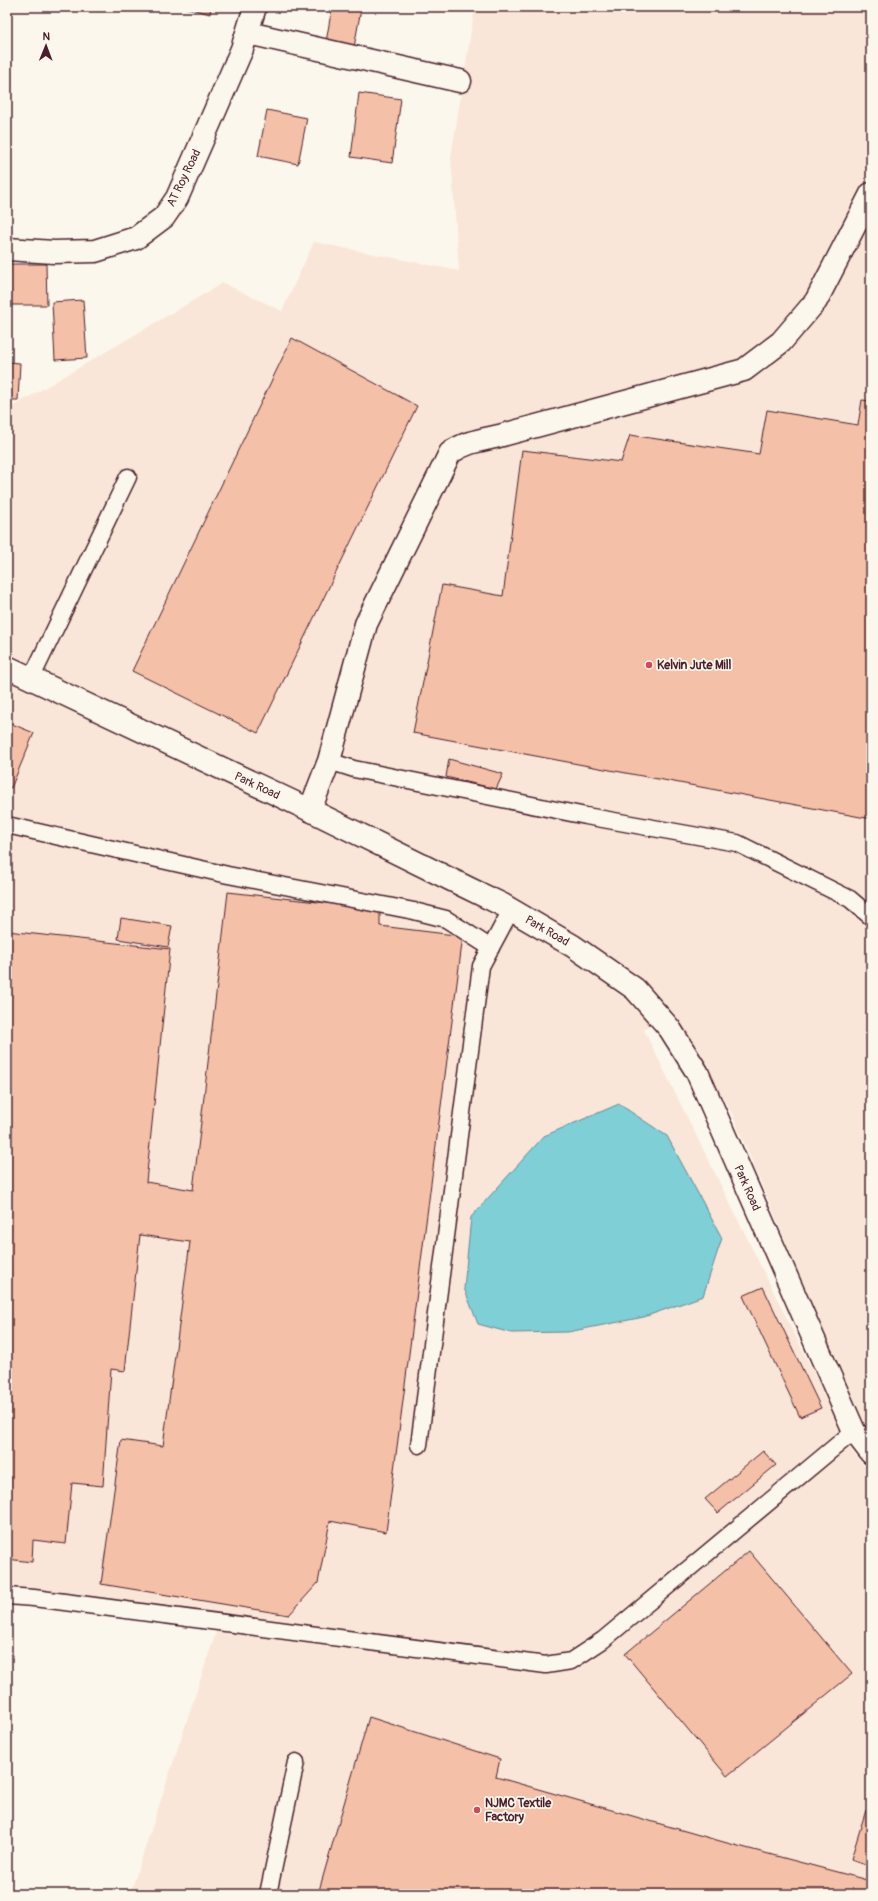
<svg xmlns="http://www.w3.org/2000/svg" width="878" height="1901" font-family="Pangolin,sans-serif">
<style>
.built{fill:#f9e6d8}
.water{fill:#7ecfd6;stroke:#698992}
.building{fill:#f5c0a8;stroke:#4a1f2b}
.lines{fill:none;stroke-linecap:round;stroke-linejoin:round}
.lane-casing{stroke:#4a1f2b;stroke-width:19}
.street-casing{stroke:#4a1f2b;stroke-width:25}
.secondary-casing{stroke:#4a1f2b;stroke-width:25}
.lane{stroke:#fbf7ec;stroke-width:16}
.street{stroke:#fbf7ec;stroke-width:22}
.secondary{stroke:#fbf7ec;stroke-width:22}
.poi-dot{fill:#d1495b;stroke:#fbf7ec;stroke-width:1.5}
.labels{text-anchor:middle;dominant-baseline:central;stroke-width:3.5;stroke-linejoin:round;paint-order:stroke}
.street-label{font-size:12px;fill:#4a1f2b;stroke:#fbf7ec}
.poi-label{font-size:12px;font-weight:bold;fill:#4a1f2b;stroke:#fbf7ec;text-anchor:start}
</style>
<rect width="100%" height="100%" fill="#fbf7ec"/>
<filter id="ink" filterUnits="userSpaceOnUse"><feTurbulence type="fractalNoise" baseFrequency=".025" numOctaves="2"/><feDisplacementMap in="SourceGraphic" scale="8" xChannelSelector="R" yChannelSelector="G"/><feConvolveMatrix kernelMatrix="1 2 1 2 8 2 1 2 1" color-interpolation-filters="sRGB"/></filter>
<g filter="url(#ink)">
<!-- built -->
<path class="built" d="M475,7H871V180L868,191H871V1436L863,1426L732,1114L673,1012L644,1030L853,1452L871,1475V1894H130L221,1617L28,1589L7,1590V679L90,719L99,699L7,654V410L223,283L282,311L314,242L459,271L451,157Z"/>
<!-- water -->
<path class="water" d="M619,1104L667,1136L722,1238L703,1296L644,1317L568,1332L511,1333L478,1324L464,1288L471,1217L544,1136Z"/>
<!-- building -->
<path class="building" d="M184,7H211L210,14Z
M332,7L361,9L353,53L325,48Z
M359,93L401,99L392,163L351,157Z
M267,110L307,118L298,164L258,156Z
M7,264H46L47,305H7Z
M83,300L87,358L55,360L52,302Z
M292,338L417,406L258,733L132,671Z
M7,362L20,363L18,400H7Z
M862,400L871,401V819L413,733L442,585L503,596L522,450L621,462L630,435L759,454L767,410L858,425Z
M7,722L34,733L11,788L7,786Z
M449,759L503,774L496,789L446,777Z
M228,892L380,909V926L463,936L386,1532L330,1521L318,1583L289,1615L101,1584L121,1440L163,1446L190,1242L140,1235L125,1371L111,1369L103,1486L72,1483L66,1544L33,1540L32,1562L7,1559V931L170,949L146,1182L193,1190Z
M121,918L172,926L168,947L118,939Z
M763,1287L821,1408L800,1417L743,1296Z
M763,1451L776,1465L718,1513L705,1499Z
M749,1551L852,1674L727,1776L625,1654Z
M369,1717L500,1759L496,1777L727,1843L871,1881V1894H318Z
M866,1810L871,1812V1866L851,1859Z"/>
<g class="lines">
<!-- lane casing -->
<g class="lane-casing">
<path id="lane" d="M31,679L128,477
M329,761L354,769L586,816L737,843L850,899L871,917
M7,825L228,875L414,911L446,919L491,948
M419,1445L481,966L511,910
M7,1596L34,1598L546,1665L571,1661L603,1640L854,1431
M268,1894L296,1762"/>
</g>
<!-- street casing -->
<g class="street-casing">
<path id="street" d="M248,33L460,81
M7,249L54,252L95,251L136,238L164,217L177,198L242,49L255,7
M310,810L329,761L366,624L450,453C465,442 481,440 499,436L744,370L781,342L816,301L871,194"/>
</g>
<!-- secondary casing -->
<g class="secondary-casing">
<path id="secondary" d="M7,667L310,810L468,888L503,905L573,946L635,989L670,1029L697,1072L854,1431L871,1453"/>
</g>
<!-- lane -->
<use href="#lane" class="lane"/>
<!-- street -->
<use href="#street" class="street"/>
<!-- secondary -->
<use href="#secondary" class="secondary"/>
</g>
</g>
<!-- markers -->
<g class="poi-dot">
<circle cx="649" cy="665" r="4"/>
<circle cx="477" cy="1810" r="4"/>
</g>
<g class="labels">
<!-- street labels -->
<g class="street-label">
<text transform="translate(184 178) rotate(-64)">AT Roy Road</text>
<text transform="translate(257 786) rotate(25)">Park Road</text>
<text transform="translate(547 931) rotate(30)">Park Road</text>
<text transform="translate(747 1188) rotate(66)">Park Road</text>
</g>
<!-- poi labels -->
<g class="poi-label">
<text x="657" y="665">Kelvin Jute Mill</text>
<text x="485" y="1803">NJMC Textile<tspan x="485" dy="14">Factory</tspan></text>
</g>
</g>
<!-- margin -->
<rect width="878" height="1901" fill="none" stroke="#fbf7ec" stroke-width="24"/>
<rect x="12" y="12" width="854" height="1877" fill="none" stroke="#4a1f2b" stroke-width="1.5" filter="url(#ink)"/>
<!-- north arrow -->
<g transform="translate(46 46) rotate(1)" stroke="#fbf7ec" stroke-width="3" paint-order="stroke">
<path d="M0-3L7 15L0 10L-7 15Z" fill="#4a1f2b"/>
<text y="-6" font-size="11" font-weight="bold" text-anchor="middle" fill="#4a1f2b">N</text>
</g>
</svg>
